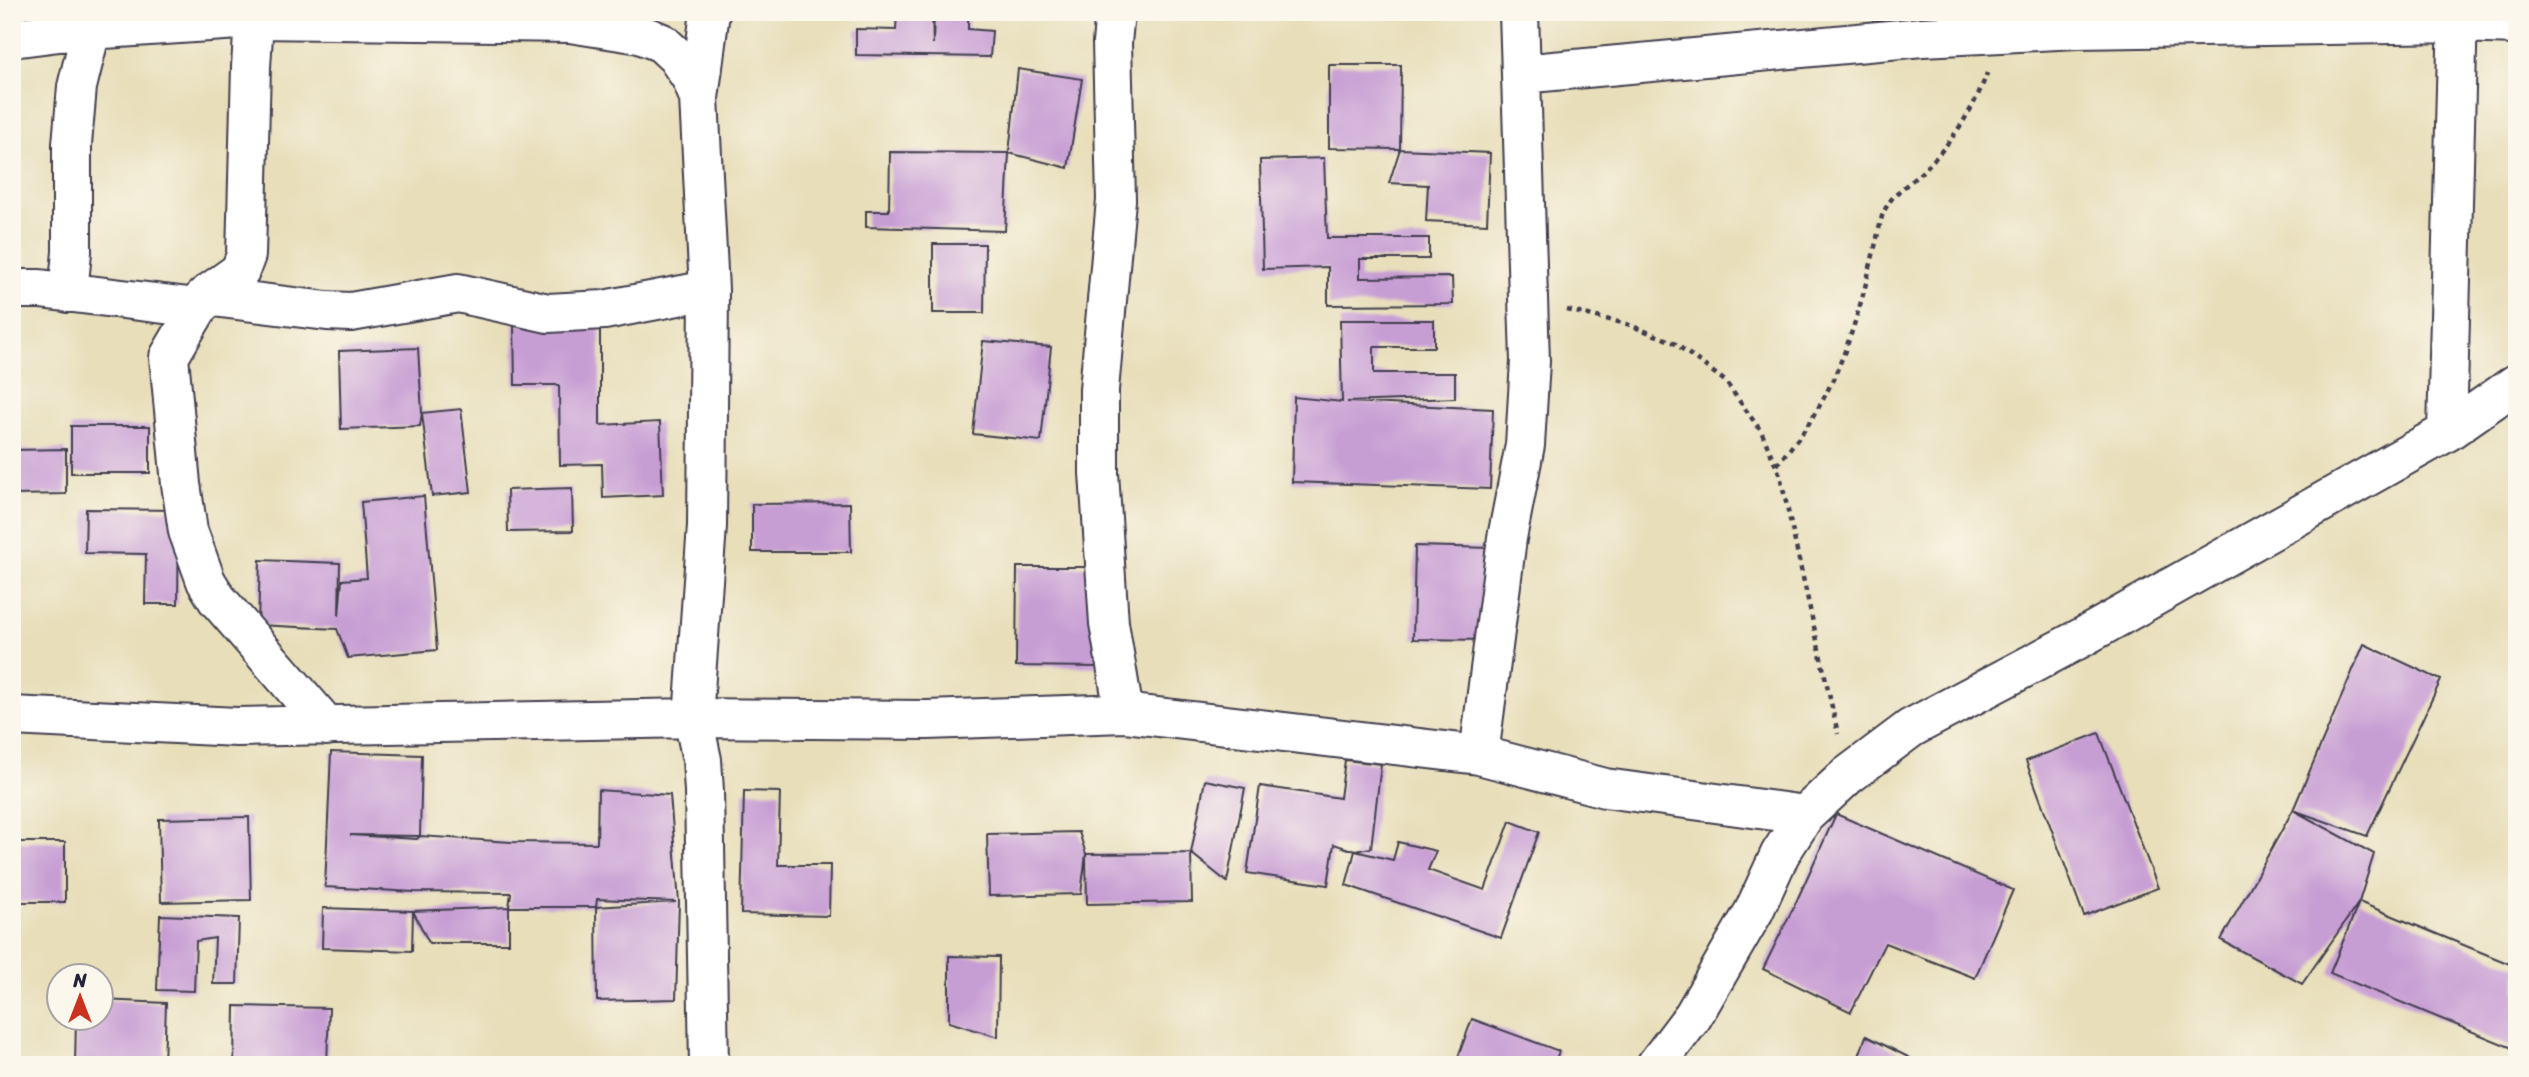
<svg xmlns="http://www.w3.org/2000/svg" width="2529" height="1077" font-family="Sriracha,sans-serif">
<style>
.building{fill:#c79ed4}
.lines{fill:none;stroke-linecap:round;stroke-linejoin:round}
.minor-casing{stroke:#403e4e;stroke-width:42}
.path{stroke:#403e4e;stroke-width:4.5;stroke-dasharray:5 5;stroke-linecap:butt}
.minor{stroke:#fff;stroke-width:38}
</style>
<rect width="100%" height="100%" fill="#fbf7ec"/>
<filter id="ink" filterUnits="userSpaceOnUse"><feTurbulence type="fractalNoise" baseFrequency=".0143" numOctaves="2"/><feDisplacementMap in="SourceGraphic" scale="14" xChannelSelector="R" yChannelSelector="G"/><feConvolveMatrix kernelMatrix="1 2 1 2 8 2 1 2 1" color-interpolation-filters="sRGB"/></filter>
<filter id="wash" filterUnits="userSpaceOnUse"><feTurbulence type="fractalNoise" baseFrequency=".00686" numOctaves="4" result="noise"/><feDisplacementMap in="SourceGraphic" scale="28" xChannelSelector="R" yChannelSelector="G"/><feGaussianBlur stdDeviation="1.57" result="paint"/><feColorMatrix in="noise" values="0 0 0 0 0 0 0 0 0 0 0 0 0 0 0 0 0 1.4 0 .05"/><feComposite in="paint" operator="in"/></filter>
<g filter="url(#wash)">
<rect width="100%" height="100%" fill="#e8deba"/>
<g id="blocks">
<!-- building -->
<path class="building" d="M897,12H932L933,44L934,12H968V29L992,31L990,57L856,55V29L896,30Z
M1329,65H1401L1400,149L1329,148Z
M1018,69L1082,79L1068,168L1009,153L1005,231L866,227V211H889L890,152L1009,153Z
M1400,149L1490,153L1487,224L1426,221L1428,185L1389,183Z
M1324,158L1327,238H1429V259H1360V278L1452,277L1453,304L1328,305V267L1263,269L1260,160Z
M933,244H985L984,313H933Z
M1340,320H1434V347H1374V373H1455V398L1347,402L1493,409L1490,489L1292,482L1294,397L1342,402Z
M514,324H600V425L660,422L663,495L603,498L602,464L560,465L559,385H515Z
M983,341L1051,347L1041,441L973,434Z
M418,348L422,413L461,409L471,492L432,496L422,413L420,426L341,429L339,351Z
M71,426H150V473H71Z
M66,449V494L12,495V450Z
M572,488L573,531L508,532L507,490Z
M424,496L437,650L348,658L337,629L258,625L260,560L340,563L339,616L342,580L367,578L361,502Z
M850,503L851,552H752V504Z
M86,509L179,510L178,604H145L146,554L85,553Z
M1415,546L1494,548L1492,640L1413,639Z
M1017,567H1099L1098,667L1016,666Z
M2364,644L2441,680L2367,836L2293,810L2374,854L2359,902L2302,984L2221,940L2293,810Z
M2099,733L2158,888L2084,916L2026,761Z
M331,752L422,755L420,836L350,835L417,839L420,836L511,842L597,843L598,790L670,795L679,902L676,999L597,1001L596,907L676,902L597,899L596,907H509L511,893L414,892L325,887Z
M1345,760L1381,764L1371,848L1355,851L1393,860L1398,842L1436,851L1428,870L1485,890L1510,821L1539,832L1501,938L1346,885L1355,851L1334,844L1328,885L1247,873L1260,786L1340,798Z
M1205,780L1245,788L1227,882L1191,853Z
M744,791L780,792L778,865H830L829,916L741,914Z
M1836,814L2013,890L1975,978L1885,943L1851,1012L1763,969L1797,900Z
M249,817L251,900L161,902L159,819Z
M1079,832L1086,854L1081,894L989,896L987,834Z
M12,842H65V902H12Z
M1191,853L1192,902L1087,904L1086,854Z
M2359,902L2517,967V1050L2330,973Z
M509,907V943H429L413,911Z
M323,908L413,911L412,951L322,948Z
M160,915L239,918L237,984H213L215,938L196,941L194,991L157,990Z
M949,956L999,957L998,1037L949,1022Z
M102,1000L166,1003L164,1065H75L76,1018H102Z
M235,1006L329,1008L327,1065H234Z
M1472,1019L1559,1051L1554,1065H1455Z
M1866,1036L1924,1065H1856Z"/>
</g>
</g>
<g filter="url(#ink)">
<use href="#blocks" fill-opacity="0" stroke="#403e4e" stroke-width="2"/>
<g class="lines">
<!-- minor casing -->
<g class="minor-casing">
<path id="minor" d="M1115,12L1112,43L1116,200L1099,390V473L1109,623L1124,713
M254,19L251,67L246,255L240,271L205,296L169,357L181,484L188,531L206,581L217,599L327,726
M12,38L59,32L254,19L570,23L640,34L662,43L676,56L691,78L699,98L709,290L707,526L693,718L702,760L704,791L709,1065
M1521,74L1922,37L2001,33L2077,29L2459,23L2517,25
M699,98L710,12
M12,289H40L197,308
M68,293L72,252V144L77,87L91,30
M205,296L327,311L351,312L458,293L548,313L604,310L709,290
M2447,432L2458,12
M12,716L237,727L693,718L927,720L1124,713L1479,755L1605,788L1805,815
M1479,755L1507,538L1525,445L1530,361L1519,12
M1656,1065L1693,1016L1754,911L1780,854L1805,815L1847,776L1911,728L2081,638L2447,432L2517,383"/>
</g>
<!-- path -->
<path class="path" d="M1567,310L1627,324L1673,342L1725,381L1761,431L1780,475L1838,734
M1777,465C1787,451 1800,438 1809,423C1849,362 1866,287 1882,216C1892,191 1907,187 1925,169C1951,143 1975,108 1987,73"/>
<!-- minor -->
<use href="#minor" class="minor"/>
</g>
</g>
<!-- margin -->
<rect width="2529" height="1077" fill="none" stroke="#fbf7ec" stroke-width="42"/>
<!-- north arrow -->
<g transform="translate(80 997)"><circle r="33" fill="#fbf7ec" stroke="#a4a2a5" stroke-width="2"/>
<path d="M0-5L12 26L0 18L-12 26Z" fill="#c8321e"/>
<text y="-10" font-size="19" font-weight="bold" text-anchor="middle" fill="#22223b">N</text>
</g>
</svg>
